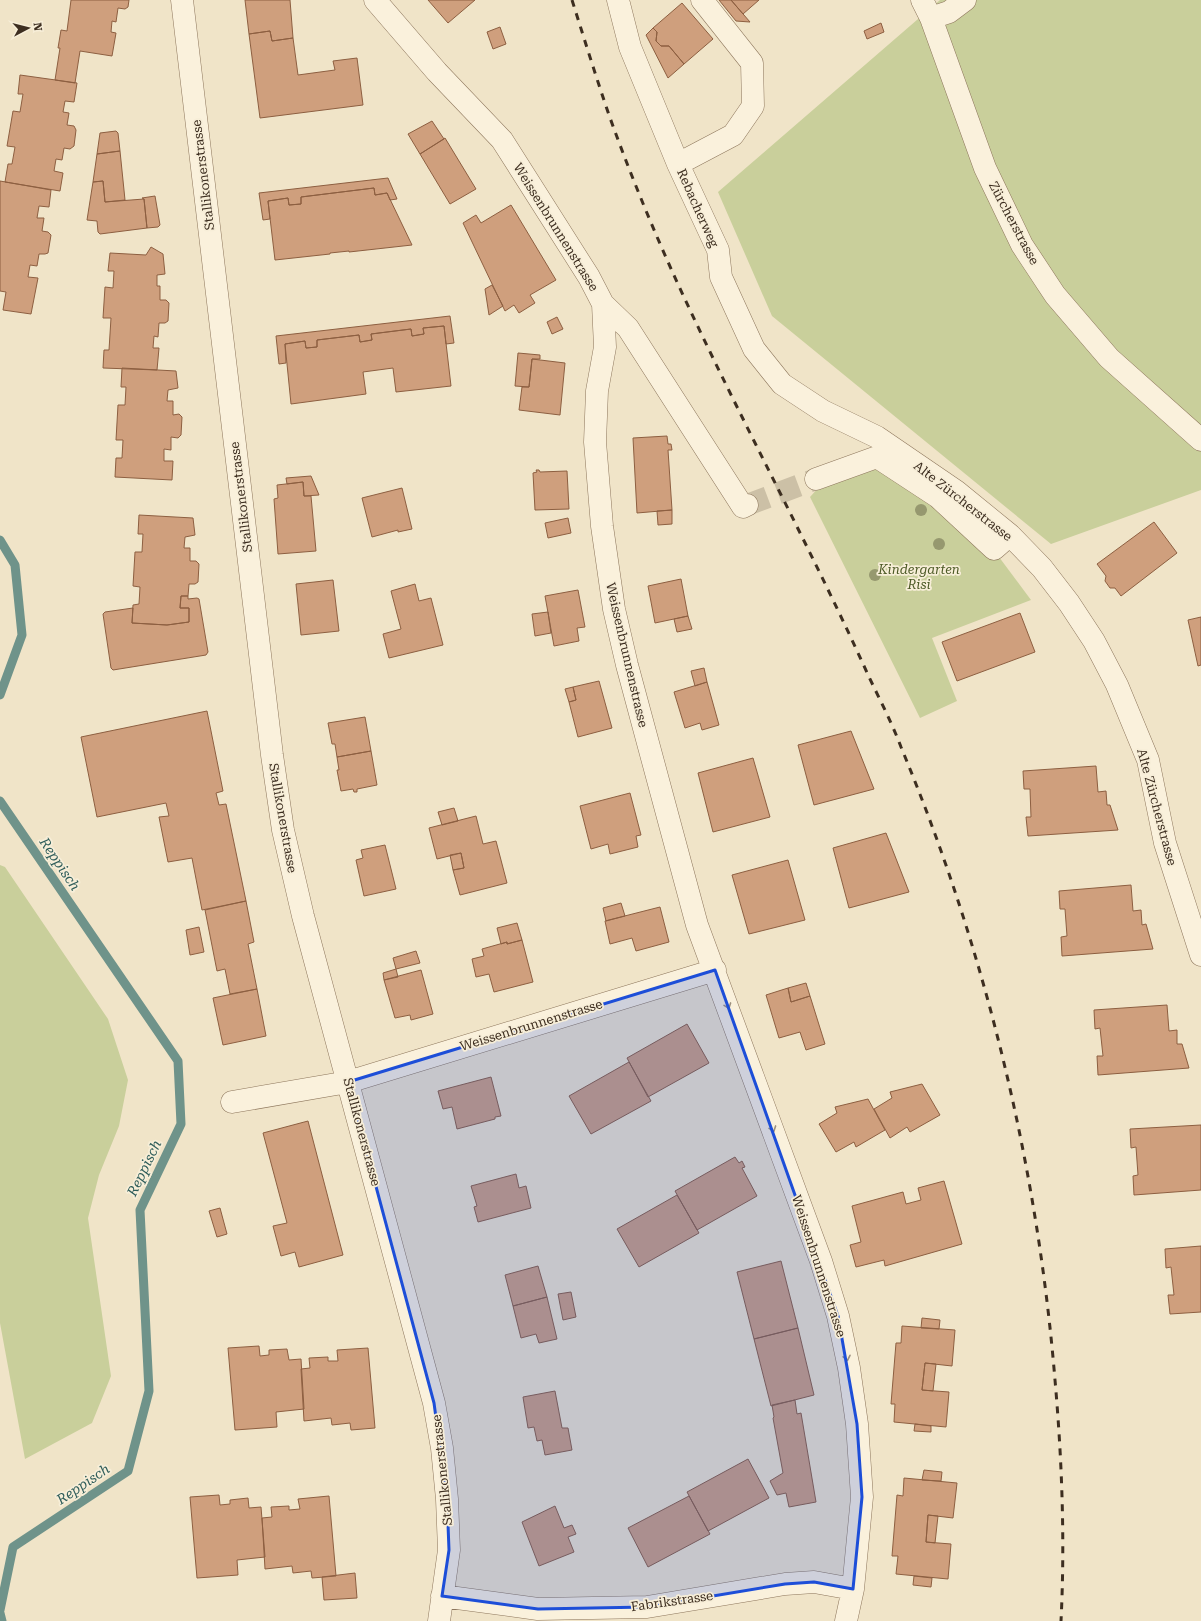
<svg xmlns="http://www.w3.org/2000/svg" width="1201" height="1621" font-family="'Roboto Serif',serif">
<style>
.green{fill:#c9cf9b}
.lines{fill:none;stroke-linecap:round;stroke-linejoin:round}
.stream{stroke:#6f938a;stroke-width:9}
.building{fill:#cf9f7d;stroke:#8d5f41}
.minor-tunnel{stroke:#ccc0a6;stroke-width:22;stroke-dasharray:22 11;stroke-linecap:butt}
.minor-casing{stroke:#8d765c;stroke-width:23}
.minor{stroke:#faf1dc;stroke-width:22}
.rail{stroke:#3d2e20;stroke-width:3;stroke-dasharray:7 7;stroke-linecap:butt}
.tree{fill:#96986f}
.oneway{stroke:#9c907e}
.marked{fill:#1d4ed8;fill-opacity:0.2;stroke:#1d4ed8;stroke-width:3;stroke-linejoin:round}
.labels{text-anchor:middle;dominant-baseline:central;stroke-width:3.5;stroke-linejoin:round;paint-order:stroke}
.street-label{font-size:13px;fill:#3d2e20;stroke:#f7eed8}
.park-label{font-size:13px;font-style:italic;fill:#4d5a26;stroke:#f7eed8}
.water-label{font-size:14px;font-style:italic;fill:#2f5d5a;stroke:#f7eed8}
</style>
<rect width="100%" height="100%" fill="#f0e4c8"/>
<!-- green -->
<path class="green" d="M940,0H1201V490L1051,544L772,316L718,192Z
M874,467L934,506L999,557L1031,600L932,638L957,701L920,718L810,497L820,486Z
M0,865L5,867L108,1019L128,1080L119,1126L99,1175L88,1218L111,1376L92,1423L25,1459L0,1323Z"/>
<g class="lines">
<!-- stream -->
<path class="stream" d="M0,540L15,565L22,635L0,695
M0,801L178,1061L181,1124L140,1210L149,1391L128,1471L13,1547L0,1610
M0,1613L2,1621"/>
</g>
<!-- building -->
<path class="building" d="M71,0H129L128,7L125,9L118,8L116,22L112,21L111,32L116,33L112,56L80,51L75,83L55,80L60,48H58L61,30L67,31Z
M245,0H290L293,38L272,41L270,31L249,34Z
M428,0H475L448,23Z
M719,0H731L750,22L736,21Z
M731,0H759L743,14Z
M682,3L713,39L684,64L669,46H661L656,41L657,32L653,28Z
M881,23L884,32L867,39L864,31Z
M500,27L506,44L493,49L487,32Z
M653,28L657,32L656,41L661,46H669L684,64L668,78L646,35Z
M270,31L272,41L293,38L298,75L335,70L333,61L357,58L363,105L260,118L249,34Z
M20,75L77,83L74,102L65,101L63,112L69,113L67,125L74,126L76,130L74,146L70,149L64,148L62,160L56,159L54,171L63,173L60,191L5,182L8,164H12L15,147L7,146L13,111L20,112L23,94H18Z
M432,121L444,139L420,154L408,134Z
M116,131L118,133L120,151L97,154L100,133Z
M445,138L476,189L450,204L420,154Z
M120,151L125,200L105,202L103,181L93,182L97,154Z
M388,178L397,199L390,200L387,193L375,195L374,188L301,197V204L289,205L288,198L268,201L270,219L263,220L259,193Z
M0,181L51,190L49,207L39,206L37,218H44L42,231L48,232L51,235L48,253L45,254H39L37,266L30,265L28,277L38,278L31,314L3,310L6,292L0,291Z
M103,181L105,202L144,199L147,228L100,234L98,232L97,221L87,220L93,182Z
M374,188L375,195L387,193L412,245L349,252V251L330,253V254L275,260L268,201L288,198L289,205L301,204V197Z
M155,196L160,225L158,227L147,228L144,199L142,198Z
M511,205L556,280L530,295L535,303L519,313L514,305L505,311L463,223L476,215L481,223Z
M151,247L163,254L165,274L157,275V286H160V300H166L169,303L168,321L165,323H159L158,337L154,336L153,348H159L157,370L103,368L104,350H109L111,318H103L105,287L113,288L114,271H108L110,253L146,255Z
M492,285L503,306L489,315L485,289Z
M450,316L454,343L446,344L444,326L423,328L424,334L412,336L411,329L371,334L372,340L360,342L359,335L317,340V347L306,348L305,341L285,344L286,363L279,364L276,336Z
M557,317L563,329L552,334L547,322Z
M444,326L451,386L396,392L393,368L363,372L366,394L291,404L285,344L305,341L306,348L317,347V340L359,335L360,342L372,340L371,334L411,329L412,336L424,334L423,328Z
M518,353L540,355V359H532L529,387L515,386Z
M532,359L565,363L560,415L519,410L522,387H529Z
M122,368L176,371L178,388L168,390L167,401H173V415L179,414L182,417L181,435L178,438L171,437V450L164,449V461H173L172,480L115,477L116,458H122L123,440H116L118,405H125L126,387H121Z
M667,436L668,444H671L672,450H668L672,510L637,513L633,438Z
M536,470H539L540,472L567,471L569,509L535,510L533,473L537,472Z
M311,476L319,495L304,496L303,482L287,484L286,478Z
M303,482L304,496H311L316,551L278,554L274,499L278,498L277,485Z
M402,488L412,529L398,532V530L372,537L362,498Z
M672,510V524L658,525L657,511Z
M139,515L193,518L195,535L185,537L184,548H190V561H196L199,564L198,582L195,584H189L188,596H181L180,608H189V622L167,625L132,623L133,605L139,604L140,587L133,586L135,552H142L143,534H138Z
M568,518L571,533L548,538L545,523Z
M1154,522L1177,553L1121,596L1115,588H1110L1105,581L1106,576L1097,564Z
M681,579L688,616L655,623L648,586Z
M333,580L339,631L301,635L296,584Z
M415,584L419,601L431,598L443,645L389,658L383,634L401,629L391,591Z
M578,590L585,627L577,628L579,641L554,646L545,596Z
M181,596H188V599L197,598L199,599L208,652L206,655L113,670L111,668L103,614L105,612L133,608L132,623L167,625L189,622V608H180Z
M548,612L551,633L535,636L532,614Z
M1020,613L1035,652L957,681L942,642Z
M688,616L692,629L677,632L674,619Z
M1201,617V665L1198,666L1188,620Z
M704,668L707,682L695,686L691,671Z
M599,681L612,728L578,737L569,702L576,700L573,687Z
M707,682L719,725L702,730L700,723L685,728L674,692Z
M573,687L576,700L569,702L565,689Z
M207,711L223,791L216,793L219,805L226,804L246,901L202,910L192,858L168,862L159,817L169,816L166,803L97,817L81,737Z
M365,717L371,751L337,757L335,744H332L328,723Z
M851,731L874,789L814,805L798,745Z
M371,751L377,785L357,789V792H354L353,789L341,791L337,770H339L337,757Z
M753,758L770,817L713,832L698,773Z
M1096,766L1098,792L1106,791L1107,805H1110L1118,830L1028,836L1026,817H1031L1030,789H1024L1023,771Z
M630,793L641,835L636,836L638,847L610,854L608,844L591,849L580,806Z
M454,808L458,821L442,825L438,812Z
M476,816L483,844L496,841L507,883L460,895L453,870L464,868L461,853L437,859L429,828Z
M886,833L909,892L849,908L833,848Z
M385,845L396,889L364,896L356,860L363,858L361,850Z
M461,853L464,868L453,870L450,855Z
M788,860L805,920L749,934L732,875Z
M1131,885L1133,911L1141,910L1142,925L1146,924L1153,949L1062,956L1061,937L1067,936L1065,909H1060L1059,891Z
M246,901L254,942L248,944L257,989L230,994L225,969L217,971L205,910Z
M621,903L625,916L606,921L603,908Z
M660,907L669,942L636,951L632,938L610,944L605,921Z
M517,923L522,940L507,944V942L501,944L497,928Z
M199,927L204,952L190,955L186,930Z
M522,940L533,982L494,992L489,974L476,977L472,959L484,956L482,949L507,942V944Z
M416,951L420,963L396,969L393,958Z
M396,969L398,977L384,980L383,973Z
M421,970L433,1014L411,1020L410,1015L395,1018L384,980Z
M806,983L810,996L791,1002L788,988Z
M788,988L791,1002L810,996L825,1044L806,1050L800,1032L779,1038L766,995Z
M257,989L266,1036L223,1045L213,998Z
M1167,1005L1169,1031L1177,1030V1044H1182L1189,1068L1098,1075L1097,1056H1103L1100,1028L1095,1029L1094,1010Z
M687,1024L709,1063L648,1097L627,1058Z
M629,1062L651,1101L591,1134L569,1096Z
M491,1077L501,1116L495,1117V1119L457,1129L452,1107L443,1109L438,1091Z
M922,1084L940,1115L910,1132L907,1127L890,1138L874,1109L892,1098L890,1092Z
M868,1099L885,1130L856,1147L854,1142L836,1152L819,1124L837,1113L835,1107Z
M308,1121L343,1255L299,1267L295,1252L281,1256L273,1226L287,1223L263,1133Z
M1201,1125V1190L1134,1195L1133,1176L1138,1175L1136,1147L1131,1148L1130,1129Z
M735,1157L739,1163L742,1161L745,1167L742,1168L757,1196L697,1230L675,1191Z
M516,1174L519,1188L526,1186L531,1208L478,1222L474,1207L477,1206L471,1186Z
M944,1181L962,1244L885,1266L884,1260L856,1267L850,1245L861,1242L852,1206L903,1192L906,1204L921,1200L918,1188Z
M677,1195L699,1233L639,1267L617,1229Z
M220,1208L227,1234L217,1237L209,1211Z
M1201,1246V1312L1170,1314L1168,1295H1174L1171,1267L1166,1268L1165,1249Z
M781,1261L798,1328L754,1339L737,1272Z
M538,1266L547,1297L513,1306L505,1275Z
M571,1292L576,1317L563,1320L558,1294Z
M547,1297L557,1339L539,1343L536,1334L521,1338L513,1306Z
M922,1318L940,1320L939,1329L921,1328Z
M902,1326L955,1330L952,1366L925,1363L922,1390L949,1392L946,1427L894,1422L895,1404H891L896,1343H901Z
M798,1328L814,1395L771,1406L754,1339Z
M259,1346L260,1356L269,1355V1350L287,1349L289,1360L301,1359L304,1409L276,1412L277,1427L235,1430L228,1348Z
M368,1348L375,1428L351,1430L350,1423L332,1425L331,1418L304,1421L301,1369L310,1368L309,1358L328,1357V1361H338L337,1350Z
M925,1363L936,1364L933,1391L922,1390Z
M555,1391L562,1428H568L572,1450L545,1455L542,1440L537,1441L534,1427L528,1428L523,1397Z
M795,1400L797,1414L801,1413L816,1502L789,1507L786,1493L777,1495L770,1481L783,1473L773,1418L774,1417L772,1405Z
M915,1424L931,1426V1432L914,1431Z
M748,1459L769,1498L708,1531L687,1492Z
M924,1470L942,1472L941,1481L922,1480Z
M904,1478L957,1483L953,1518L928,1515L926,1542L951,1544L948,1579L896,1574L898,1556H892L897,1495L903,1496Z
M219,1495L220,1505L230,1504V1500L248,1498L249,1508L261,1507L265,1557L237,1560L238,1575L197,1578L190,1497Z
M329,1496L336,1576L312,1578L311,1571L293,1573L292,1566L265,1569L262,1518L272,1517L271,1507L289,1506V1510L300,1509L298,1499Z
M689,1496L710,1534L648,1567L628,1528Z
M555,1506L564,1528L572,1525L576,1534L568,1537L574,1552L539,1566L522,1522Z
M928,1515L938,1516L935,1543L926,1542Z
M355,1573L357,1598L324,1600L322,1577Z
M914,1576L932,1578L931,1587L913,1585Z"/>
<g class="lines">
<!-- minor-tunnel -->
<path class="minor-tunnel" d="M747,505L816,479"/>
<!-- minor casing -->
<g class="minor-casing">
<path id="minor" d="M182,0L272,755L283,830L303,916L434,1403L442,1448L447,1499L449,1550L439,1621
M375,0L437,72L502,140L589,277L603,304L605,347L597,391L595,442L602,526L614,609L627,665L697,925L821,1261L838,1316L849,1368L857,1424L862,1497L853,1589L846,1621
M618,0L630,47L678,164L718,250L721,277L754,349L782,384L823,411L877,437L956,491L1010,535L1042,568L1069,603L1094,641L1117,685L1148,760L1165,843L1201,955
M922,0L931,18L985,168L1022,245L1055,295L1109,358L1201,440
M931,18L949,12L965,0
M678,164L733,135L753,106L752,63L702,0
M603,304L628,328L743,507L747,505
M816,479L877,457L938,497L994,549L1010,535
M232,1102L348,1082L715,970
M442,1596L538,1609L647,1607L785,1584L814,1582L853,1589"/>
</g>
<!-- minor -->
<use href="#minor" class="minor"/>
<!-- rail -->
<path class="rail" d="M572,0C584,38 596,77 609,115C629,171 652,227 677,282C738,415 809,544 869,677C880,700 892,723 901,747C985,949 1037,1163 1055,1380C1062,1460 1065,1541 1061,1621"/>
</g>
<!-- trees -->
<g class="tree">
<circle cx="921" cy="510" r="6"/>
<circle cx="939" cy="544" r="6"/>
<circle cx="875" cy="575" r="6"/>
</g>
<!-- one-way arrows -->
<defs><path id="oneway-chevron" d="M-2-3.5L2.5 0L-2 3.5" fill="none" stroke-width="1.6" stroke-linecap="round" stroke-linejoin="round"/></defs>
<g class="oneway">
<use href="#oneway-chevron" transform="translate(728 1006) rotate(70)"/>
<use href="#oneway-chevron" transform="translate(773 1129) rotate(70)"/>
<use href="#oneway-chevron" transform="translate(847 1358) rotate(78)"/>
</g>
<!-- marked area -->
<path class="marked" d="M715,970L838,1316L857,1424L862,1497L853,1589L814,1582L785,1584L647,1607L538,1609L442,1596L449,1550L447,1499L434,1403L348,1082Z"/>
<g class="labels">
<!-- street labels -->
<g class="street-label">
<text transform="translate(203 175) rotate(-97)">Stallikonerstrasse</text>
<text transform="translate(698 208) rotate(66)">Rebacherweg</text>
<text transform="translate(1014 223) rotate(62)">Zürcherstrasse</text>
<text transform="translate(556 227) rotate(58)">Weissenbrunnenstrasse</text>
<text transform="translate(241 497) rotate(-97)">Stallikonerstrasse</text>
<text transform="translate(963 501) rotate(38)">Alte Zürcherstrasse</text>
<text transform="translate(627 655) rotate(77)">Weissenbrunnenstrasse</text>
<text transform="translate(1157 807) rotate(75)">Alte Zürcherstrasse</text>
<text transform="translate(283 818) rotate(80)">Stallikonerstrasse</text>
<text transform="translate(531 1025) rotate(-17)">Weissenbrunnenstrasse</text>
<text transform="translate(362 1132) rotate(75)">Stallikonerstrasse</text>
<text transform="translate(819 1266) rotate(72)">Weissenbrunnenstrasse</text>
<text transform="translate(442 1470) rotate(-96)">Stallikonerstrasse</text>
<text transform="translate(672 1601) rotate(-8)">Fabrikstrasse</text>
</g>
<!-- park labels -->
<g class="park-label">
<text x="919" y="569">Kindergarten<tspan x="919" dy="15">Risi</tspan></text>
</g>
<!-- water labels -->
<g class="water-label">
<text transform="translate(60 864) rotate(56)">Reppisch</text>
<text transform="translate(144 1168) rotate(-64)">Reppisch</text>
<text transform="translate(83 1484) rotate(-34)">Reppisch</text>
</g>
</g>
<!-- north arrow -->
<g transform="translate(28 28) rotate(83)" stroke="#f7eed8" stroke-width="3" paint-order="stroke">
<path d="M0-3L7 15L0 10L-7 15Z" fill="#3d2e20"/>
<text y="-6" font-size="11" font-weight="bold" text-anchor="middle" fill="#3d2e20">N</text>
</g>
</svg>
